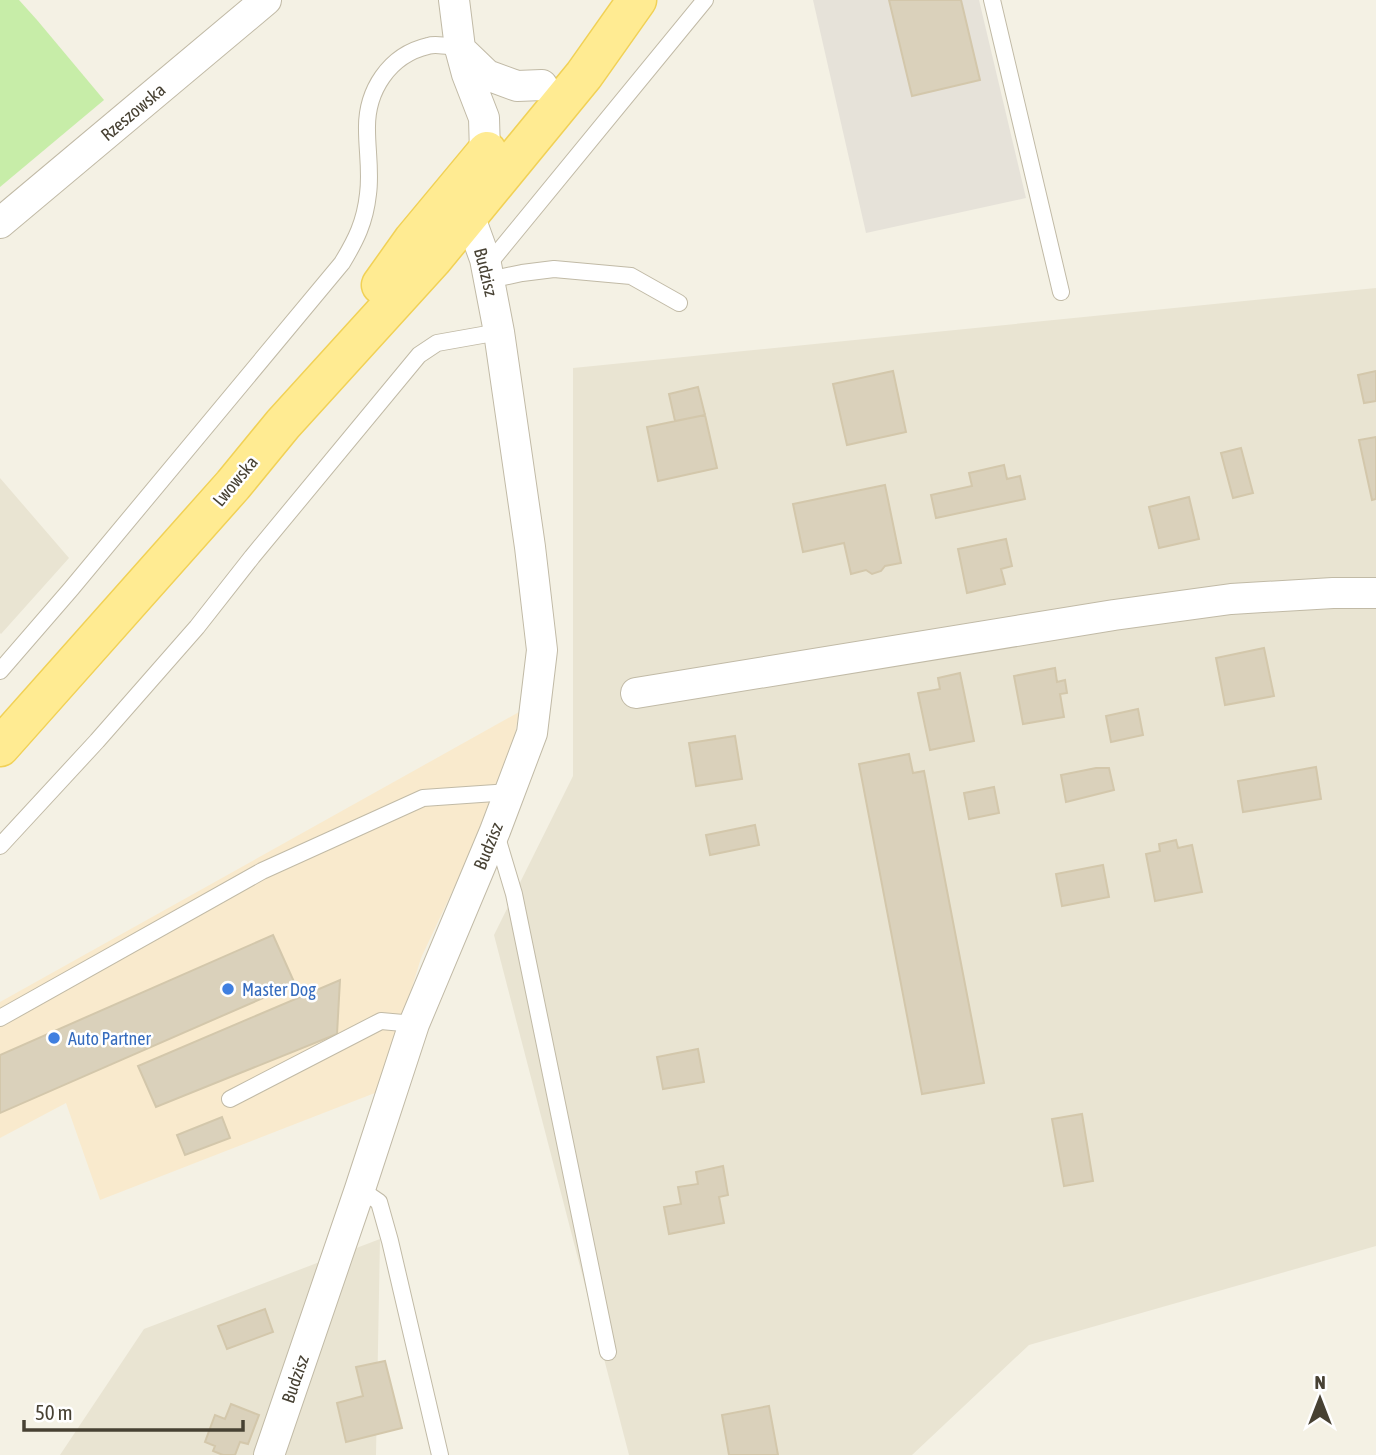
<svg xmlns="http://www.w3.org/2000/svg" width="1376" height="1455" font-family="'Asap Condensed',sans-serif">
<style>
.residential{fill:#e9e4d2}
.commercial{fill:#f9eacd}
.industrial{fill:#e6e2d9}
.green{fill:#c7eda8}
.building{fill:#dad1bb;stroke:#d3c7ab;stroke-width:2}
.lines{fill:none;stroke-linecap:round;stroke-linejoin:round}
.service-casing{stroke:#c1baa6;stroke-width:18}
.minor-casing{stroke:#c1baa6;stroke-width:32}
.primary-casing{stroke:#f1d156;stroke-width:41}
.service{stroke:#fff;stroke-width:16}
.minor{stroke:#fff;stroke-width:30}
.primary{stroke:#ffeb92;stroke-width:38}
.shop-dot{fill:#3f7fe0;stroke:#fff;stroke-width:2.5}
.labels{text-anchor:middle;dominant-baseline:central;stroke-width:5;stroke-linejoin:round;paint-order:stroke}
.street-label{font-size:18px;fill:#474133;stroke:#fff}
.shop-label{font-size:18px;fill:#366cbe;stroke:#fff;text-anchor:start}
</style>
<rect width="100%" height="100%" fill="#f4f1e4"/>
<!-- residential -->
<path class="residential" d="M1376,288V1246L1029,1345L912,1455H629L494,935L573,776V368Z
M0,478L69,558L1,634L0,633Z
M380,1239L376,1455H60L144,1329Z"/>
<!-- commercial -->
<path class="commercial" d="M519,712L511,755L490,811L421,958L380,1091L100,1200L66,1103L0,1138V1002Z"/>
<!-- industrial -->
<path class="industrial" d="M813,0H979L1026,198L866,233Z"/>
<!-- green -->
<path class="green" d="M0,0H19L37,20L104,100L0,187Z"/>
<!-- building -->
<path class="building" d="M889,0H961L980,80L912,96Z
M893,371L906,432L847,445L833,384Z
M1376,371V401L1364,403L1358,375Z
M698,387L705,415L675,421L669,394Z
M705,415L717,468L658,481L647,427Z
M1376,437V499L1372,500L1359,440Z
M1241,448L1253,493L1233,498L1221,453Z
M1004,465L1007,479L1020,476L1025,499L936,518L931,495L972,486L969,473Z
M885,485L901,563L885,566L881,571L872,574L866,570L851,574L844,543L803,552L793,504Z
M1189,497L1199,539L1159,548L1149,507Z
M1006,539L1012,566L1001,569L1005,584L967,593L958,549Z
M1264,648L1274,696L1225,705L1216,658Z
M1055,668L1057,682L1065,680L1067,693L1060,694L1064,717L1023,724L1014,676Z
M960,673L974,741L930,750L918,693L940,689L938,678Z
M1138,709L1143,735L1111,742L1106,716Z
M735,736L742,779L696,786L689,743Z
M909,754L913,773L924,771L984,1083L922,1094L859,764Z
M1316,767L1321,799L1243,812L1238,781Z
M1096,768H1109L1114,790L1066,802L1061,775Z
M994,787L999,813L969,819L964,793Z
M755,825L759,845L710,855L706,835Z
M1176,840L1178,848L1192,845L1202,892L1155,901L1146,854L1160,851L1159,844Z
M1103,865L1109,897L1062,906L1056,874Z
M273,935L295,984L0,1113V1055Z
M340,980L337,1034L156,1107L138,1066Z
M698,1049L704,1082L663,1089L657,1057Z
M1082,1114L1093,1181L1064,1186L1052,1119Z
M222,1117L230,1138L185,1155L177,1135Z
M723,1166L728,1195L719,1197L724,1223L669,1234L664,1207L681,1204L678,1187L698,1184L696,1172Z
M265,1309L273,1332L227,1349L218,1326Z
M385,1361L402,1428L346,1442L337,1403L363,1396L356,1367Z
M231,1404L259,1415L248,1444L240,1442L235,1455H223L213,1451L215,1446L205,1442L215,1415L225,1419Z
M769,1406L778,1455H729L722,1415Z"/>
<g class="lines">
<!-- service casing -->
<g class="service-casing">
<path id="service" d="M992,0L1061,292
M487,266L705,0
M489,280L522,273L554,269L631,276L679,303
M0,671L71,589L342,263C356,240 365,222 368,194C371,172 367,151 367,130C366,91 389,55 428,46C437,43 450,47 460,48
M496,834L514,894L608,1352
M0,846L97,741L197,627L252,557L419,355L437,343L499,332
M0,1018L262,871L423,798L510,792
M230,1099L381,1021L414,1024
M360,1189L379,1202L390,1241L440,1455"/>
</g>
<!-- minor casing -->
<g class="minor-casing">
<path id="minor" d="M454,0L460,48L467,74L484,118L485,153
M460,49L487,75L517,86L542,85
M0,223L266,0
M636,693L1114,615L1231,599L1333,593H1376
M269,1455L360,1189L414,1024L495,831L532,733L542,650L530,547L499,332L485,259L469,215"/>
</g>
<!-- primary casing -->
<g class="primary-casing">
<path id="primary" d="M381,285L413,240L487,151
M0,747L233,485L283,424L433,259L584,75L637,0"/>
</g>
<!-- service -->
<use href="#service" class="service"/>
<!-- minor -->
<use href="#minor" class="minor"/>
<!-- primary -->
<use href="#primary" class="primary"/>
</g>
<!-- markers -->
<g class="shop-dot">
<circle cx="228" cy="989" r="7"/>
<circle cx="54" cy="1038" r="7"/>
</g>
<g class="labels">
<!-- street labels -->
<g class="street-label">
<text transform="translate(133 112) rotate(-40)">Rzeszowska</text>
<text transform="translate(486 272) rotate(76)">Budzisz</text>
<text transform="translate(235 481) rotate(-50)">Lwowska</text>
<text transform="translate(488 846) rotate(-68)">Budzisz</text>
<text transform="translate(295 1379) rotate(-71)">Budzisz</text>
</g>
<!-- shop labels -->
<g class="shop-label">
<text x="242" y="989">Master Dog</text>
<text x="68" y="1038">Auto Partner</text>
</g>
</g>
<!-- north arrow -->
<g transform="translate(1320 1399)" stroke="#ffffff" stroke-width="5" paint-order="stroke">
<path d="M0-5L12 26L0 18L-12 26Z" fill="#474133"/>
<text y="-10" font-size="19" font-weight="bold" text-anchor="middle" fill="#474133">N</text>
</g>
<!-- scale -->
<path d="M24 1420v10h219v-10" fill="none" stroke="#474133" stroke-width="3.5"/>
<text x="35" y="1420" font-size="21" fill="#474133" stroke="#ffffff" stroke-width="5" paint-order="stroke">50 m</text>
</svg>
